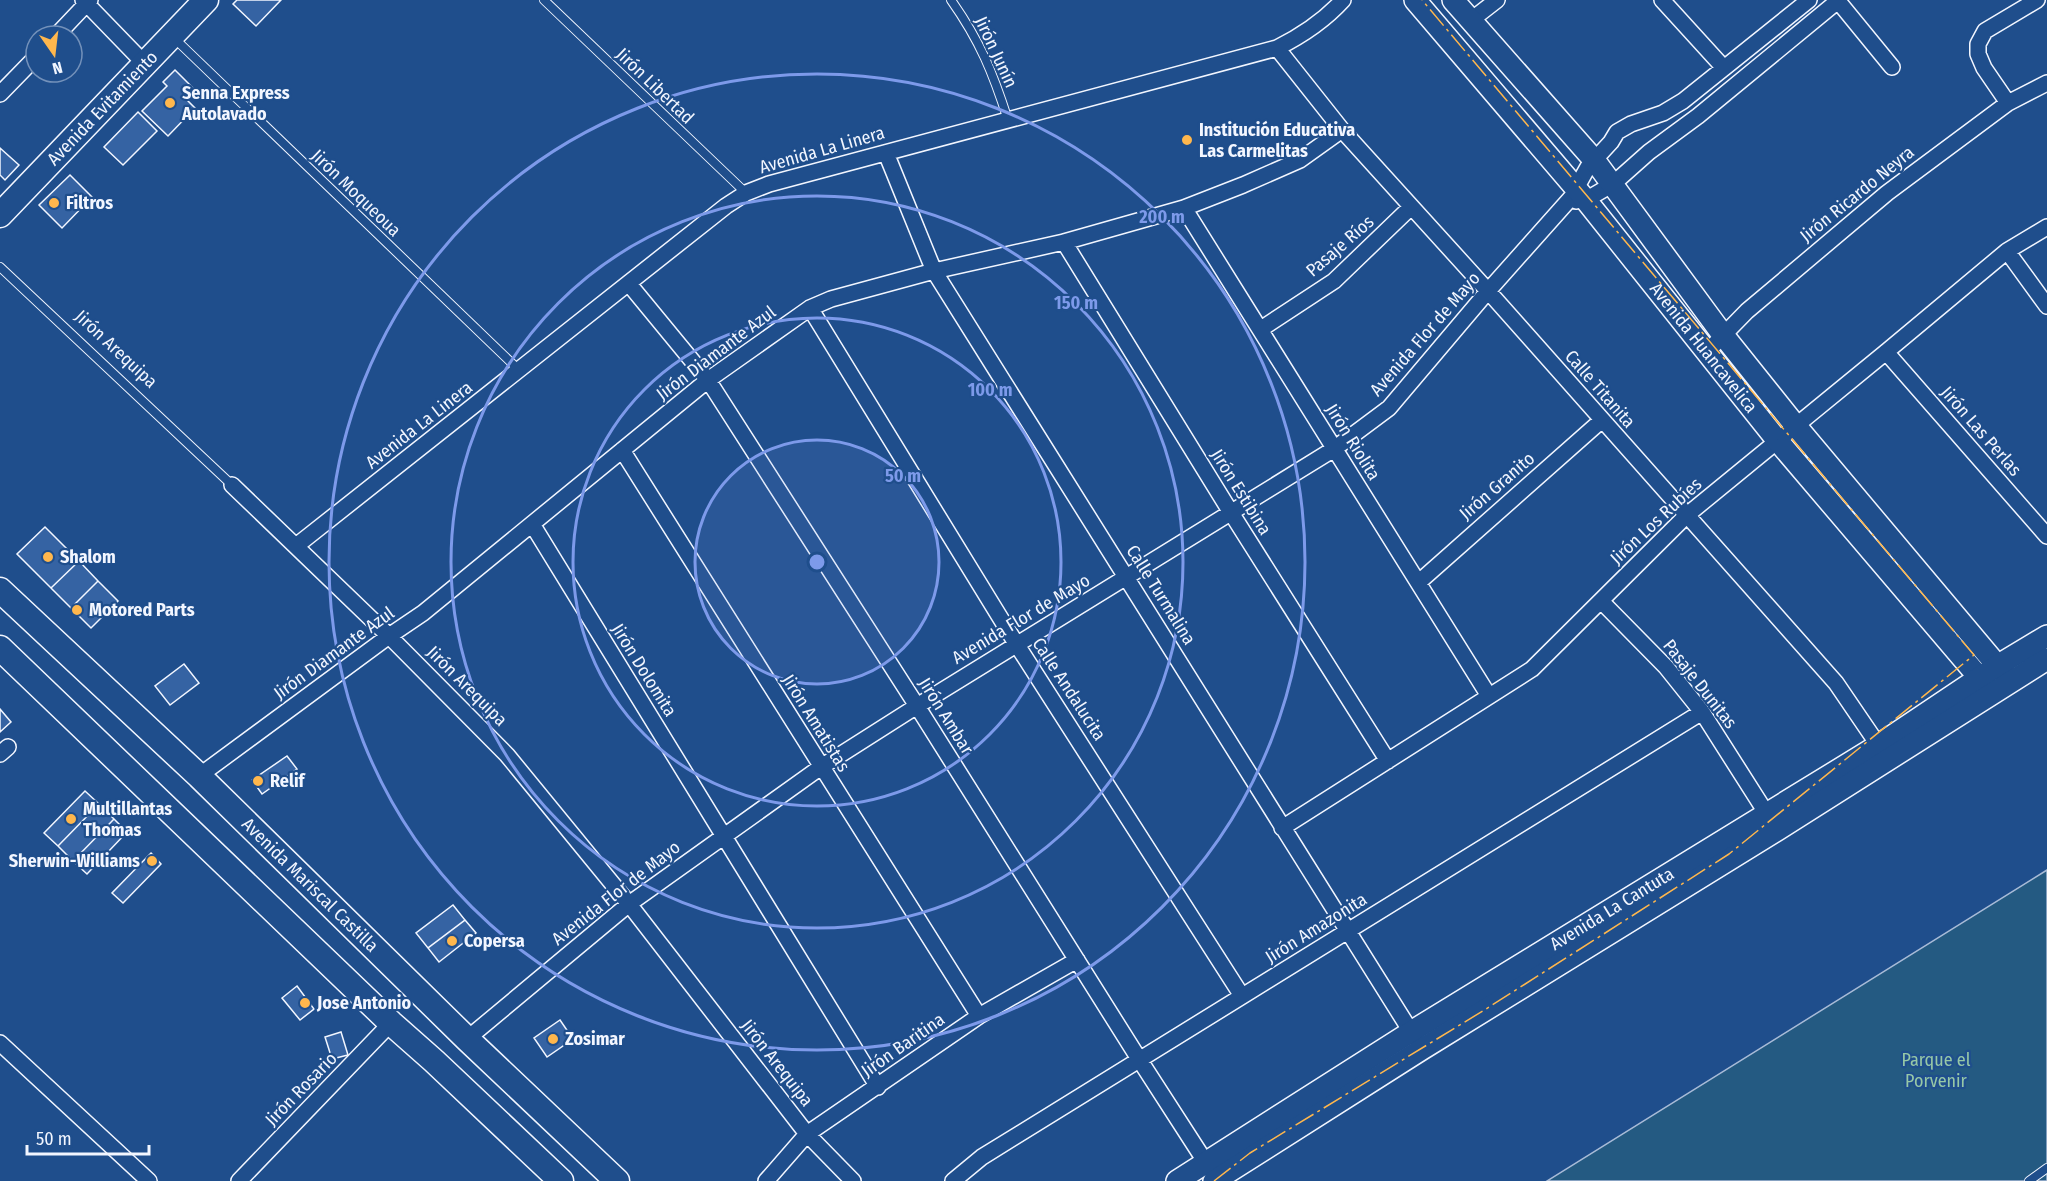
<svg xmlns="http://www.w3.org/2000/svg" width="2047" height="1181" font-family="'Fira Sans Condensed',sans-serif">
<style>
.green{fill:#245a82;stroke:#a8bbd7;stroke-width:1.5}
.building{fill:#3563a3;stroke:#f2f6ff;stroke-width:1.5}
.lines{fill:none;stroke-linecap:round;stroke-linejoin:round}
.service-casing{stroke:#f2f6ff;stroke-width:10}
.minor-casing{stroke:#f2f6ff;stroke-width:18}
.secondary-casing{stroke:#f2f6ff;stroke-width:24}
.trunk-casing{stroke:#f2f6ff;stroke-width:27}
.service{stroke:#1f4e8c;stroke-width:8}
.minor{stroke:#1f4e8c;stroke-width:15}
.secondary{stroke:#1f4e8c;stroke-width:21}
.trunk{stroke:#1f4e8c;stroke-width:24}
.power{stroke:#ffb74d;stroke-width:1.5;stroke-dasharray:21 4.5 3 4.5;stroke-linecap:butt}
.ring{fill:none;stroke:#7d9aea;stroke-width:3}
.poi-dot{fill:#ffb74d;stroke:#1f4e8c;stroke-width:2}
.labels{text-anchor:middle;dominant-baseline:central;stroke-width:4.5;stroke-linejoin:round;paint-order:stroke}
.street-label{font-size:18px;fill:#f2f6ff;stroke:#1f4e8c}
.poi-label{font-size:18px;font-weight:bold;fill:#f2f6ff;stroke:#1f4e8c;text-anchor:start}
.park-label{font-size:18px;fill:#97c8a6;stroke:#1f4e8c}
.centre{fill:#7d9aea;stroke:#1f4e8c;stroke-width:3}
.ring-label{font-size:18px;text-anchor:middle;font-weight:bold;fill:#7d9aea;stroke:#1f4e8c;stroke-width:4.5;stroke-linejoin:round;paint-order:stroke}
</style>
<rect width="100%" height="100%" fill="#1f4e8c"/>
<!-- green -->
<path class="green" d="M2047,870V1181H1547Z"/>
<!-- building -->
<path class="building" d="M237,0H281L256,26L233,4Z
M175,70L194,89L185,98L195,108L168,136L142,111L167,86L163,82Z
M138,112L157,131L123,165L104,147Z
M0,148L19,165L5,180L0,175Z
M70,175L92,197L62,228L39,205Z
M45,527L79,561L51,588L17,554Z
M79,561L98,581L71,608L51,588Z
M98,581L118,601L91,628L71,608Z
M184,664L199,683L170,705L155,686Z
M0,709L11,722L0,732Z
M287,756L297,769L262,794L252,780Z
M85,791L99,804L58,846L44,833Z
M99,804L114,819L73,861L58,846Z
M114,819L127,832L87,874L73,861Z
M151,853L161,864L123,903L112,893Z
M453,905L465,920L428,948L416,933Z
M465,920L476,933L439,962L428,948Z
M297,986L314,1009L300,1020L282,998Z
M560,1020L573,1039L547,1057L534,1038Z
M341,1032L348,1055L332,1059L325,1037Z"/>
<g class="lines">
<!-- service casing -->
<g class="service-casing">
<path id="service" d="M544,0L746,193
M951,0C980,41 993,73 1008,120
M173,37L520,371
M0,267L232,485
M2029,1181L2047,1168"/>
</g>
<!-- minor casing -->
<g class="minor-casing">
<path id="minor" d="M83,0L145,64
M1662,0L1724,68
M1838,1L1892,67
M1470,21L1497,0
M56,36L90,0
M1277,48L1342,130L1488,291L1836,683L1883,752
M0,94L36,57
M2008,103L1984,68L1978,54V44L1985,31L2037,0
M886,153L934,271L1415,1038
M1576,201L1589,198L1613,184L1649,152L1698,116L1839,0
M1184,208L1489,696
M1064,242L1230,511L1388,761
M2007,251L2047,306
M629,284L708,380L917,706L1139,1059L1210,1169
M810,308L1017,645L1242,996
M1261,329L1334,281L1411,207
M1886,352L2047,536
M1706,353L1747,311L1887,193L2008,103L2047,83
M622,450L979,1016
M232,485L389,636L507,755L629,904L807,1134L853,1181
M532,524L878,1087
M296,546L726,206L746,193L769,184L1277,48C1303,35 1324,21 1343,0
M1419,582L1602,420
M1601,601L1666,667L1702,712L1772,822
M0,754L8,747
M199,776L389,636L423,613L708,380L810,308L831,299L934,271L1064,242L1184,208L1243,185L1300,160L1342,130
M1282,828L1532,669L1687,515L1886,352L2007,251L2047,227
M467,1039L629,904L821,767L917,706L1334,449L1389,408L1488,291L1577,191L1579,183L1588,167L1611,142L1617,132L1631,124L1663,113L1683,101L1809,0
M0,1043L149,1181
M239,1181L391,1023
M766,1181L807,1134L979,1016L1077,960
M953,1181L982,1157L1702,712"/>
</g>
<!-- secondary casing -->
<g class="secondary-casing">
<g id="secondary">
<path id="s1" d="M1415,0L1585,199L1777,440L1989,689"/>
<path d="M1453,0L1595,161L1723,335L1795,425L2006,676"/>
<path id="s2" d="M1177,1181L1411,1032L1879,745L1997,666L2047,636"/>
<path d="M1214,1181L1422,1049L1777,830L2047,659"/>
</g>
</g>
<!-- trunk casing -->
<g class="trunk-casing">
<g id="trunk">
<path id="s3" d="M0,215L206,0"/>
<path id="s4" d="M0,590L199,776L467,1039L617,1181"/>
<path d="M0,648L391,1023L434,1061L561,1181"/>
</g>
</g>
<!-- service -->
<use href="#service" class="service"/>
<!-- minor -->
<use href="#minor" class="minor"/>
<!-- secondary -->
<use href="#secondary" class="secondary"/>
<!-- trunk -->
<use href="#trunk" class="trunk"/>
<!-- power -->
<path class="power" d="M1214,1181L1250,1153L1486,1009L1729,854L1974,655L1422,0"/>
</g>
<!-- distance rings -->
<circle cx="817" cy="562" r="122" fill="#7d9aea" fill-opacity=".12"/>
<g class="ring">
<circle cx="817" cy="562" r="122"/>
<circle cx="817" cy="562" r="244"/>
<circle cx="817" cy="562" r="366"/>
<circle cx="817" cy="562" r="488"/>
</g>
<!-- markers -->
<g class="poi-dot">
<circle cx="170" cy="103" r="6"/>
<circle cx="1187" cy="140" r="6"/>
<circle cx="54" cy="203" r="6"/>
<circle cx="48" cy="557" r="6"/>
<circle cx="77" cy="610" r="6"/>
<circle cx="258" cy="781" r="6"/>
<circle cx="71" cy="819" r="6"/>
<circle cx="152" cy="861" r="6"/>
<circle cx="452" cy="941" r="6"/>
<circle cx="305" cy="1003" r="6"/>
<circle cx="553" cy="1039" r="6"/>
</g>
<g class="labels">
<!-- street labels -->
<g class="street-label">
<text transform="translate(996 52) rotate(65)">Jirón Junín</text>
<text transform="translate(655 86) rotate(44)">Jirón Libertad</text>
<text stroke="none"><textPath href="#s3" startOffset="148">Avenida Evitamiento</textPath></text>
<text transform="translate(822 150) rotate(-16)">Avenida La Linera</text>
<text transform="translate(356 193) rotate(44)">Jirón Moqueoua</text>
<text transform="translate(1857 194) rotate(-39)">Jirón Ricardo Neyra</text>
<text transform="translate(1340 246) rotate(-41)">Pasaje Ríos</text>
<text transform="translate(1425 334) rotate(-49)">Avenida Flor de Mayo</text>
<text stroke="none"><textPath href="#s1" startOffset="452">Avenida Huancavelica</textPath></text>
<text transform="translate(116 349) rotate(43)">Jirón Arequipa</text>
<text transform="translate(716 353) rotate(-37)">Jirón Diamante Azul</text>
<text transform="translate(1600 389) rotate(49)">Calle Titanita</text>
<text transform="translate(419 425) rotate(-38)">Avenida La Linera</text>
<text transform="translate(1981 431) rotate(49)">Jirón Las Perlas</text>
<text transform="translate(1353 442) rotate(58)">Jirón Riolita</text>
<text transform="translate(1497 486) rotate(-41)">Jirón Granito</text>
<text transform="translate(1241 492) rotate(58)">Jirón Estibina</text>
<text transform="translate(1656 521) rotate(-43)">Jirón Los Rubíes</text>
<text transform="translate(1161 595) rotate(58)">Calle Turmalina</text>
<text transform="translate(1021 619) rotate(-31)">Avenida Flor de Mayo</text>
<text transform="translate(334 653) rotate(-36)">Jirón Diamante Azul</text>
<text transform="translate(644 670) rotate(58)">Jirón Dolomita</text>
<text transform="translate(1700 684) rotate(52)">Pasaje Dunitas</text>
<text transform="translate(467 686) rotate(45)">Jirón Arequipa</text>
<text transform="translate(1069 689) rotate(57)">Calle Andalucita</text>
<text transform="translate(946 716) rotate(58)">Jirón Ambar</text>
<text transform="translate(816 723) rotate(58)">Jirón Amatistas</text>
<text stroke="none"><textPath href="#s4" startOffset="428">Avenida Mariscal Castilla</textPath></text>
<text transform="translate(616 893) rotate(-38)">Avenida Flor de Mayo</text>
<text stroke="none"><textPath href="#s2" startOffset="513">Avenida La Cantuta</textPath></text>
<text transform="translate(1316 928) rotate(-32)">Jirón Amazonita</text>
<text transform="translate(903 1045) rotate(-35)">Jirón Baritina</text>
<text transform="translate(777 1063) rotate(52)">Jirón Arequipa</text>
<text transform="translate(301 1089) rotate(-46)">Jirón Rosario</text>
</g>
<!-- poi labels -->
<g class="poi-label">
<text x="182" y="93">Senna Express<tspan x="182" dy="21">Autolavado</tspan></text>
<text x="1199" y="130">Institución Educativa<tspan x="1199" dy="21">Las Carmelitas</tspan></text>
<text x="66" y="203">Filtros</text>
<text x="60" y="557">Shalom</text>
<text x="89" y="610">Motored Parts</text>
<text x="270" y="781">Relif</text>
<text x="83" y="809">Multillantas<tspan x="83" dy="21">Thomas</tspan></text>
<text x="140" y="861" text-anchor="end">Sherwin-Williams</text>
<text x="464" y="941">Copersa</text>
<text x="317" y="1003">Jose Antonio</text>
<text x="565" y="1039">Zosimar</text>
</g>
<!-- park labels -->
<g class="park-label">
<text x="1936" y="1060">Parque el<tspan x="1936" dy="21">Porvenir</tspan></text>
</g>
</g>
<circle cx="817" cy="562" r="9" class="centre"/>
<g class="ring-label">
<text x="1162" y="223">200 m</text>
<text x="1076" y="309">150 m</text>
<text x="990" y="396">100 m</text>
<text x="903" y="482">50 m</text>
</g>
<!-- north arrow -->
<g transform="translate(54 54) rotate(166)"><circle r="28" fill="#1f4e8c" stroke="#7391ba" stroke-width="1.5"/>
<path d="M0-4.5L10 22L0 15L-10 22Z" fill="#ffb74d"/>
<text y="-9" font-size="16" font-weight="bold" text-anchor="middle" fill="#f2f6ff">N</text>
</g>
<!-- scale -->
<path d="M27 1145v9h122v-9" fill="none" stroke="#f2f6ff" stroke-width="3"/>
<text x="36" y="1145" font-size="18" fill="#f2f6ff" stroke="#1f4e8c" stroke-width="4.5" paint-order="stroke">50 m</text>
</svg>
